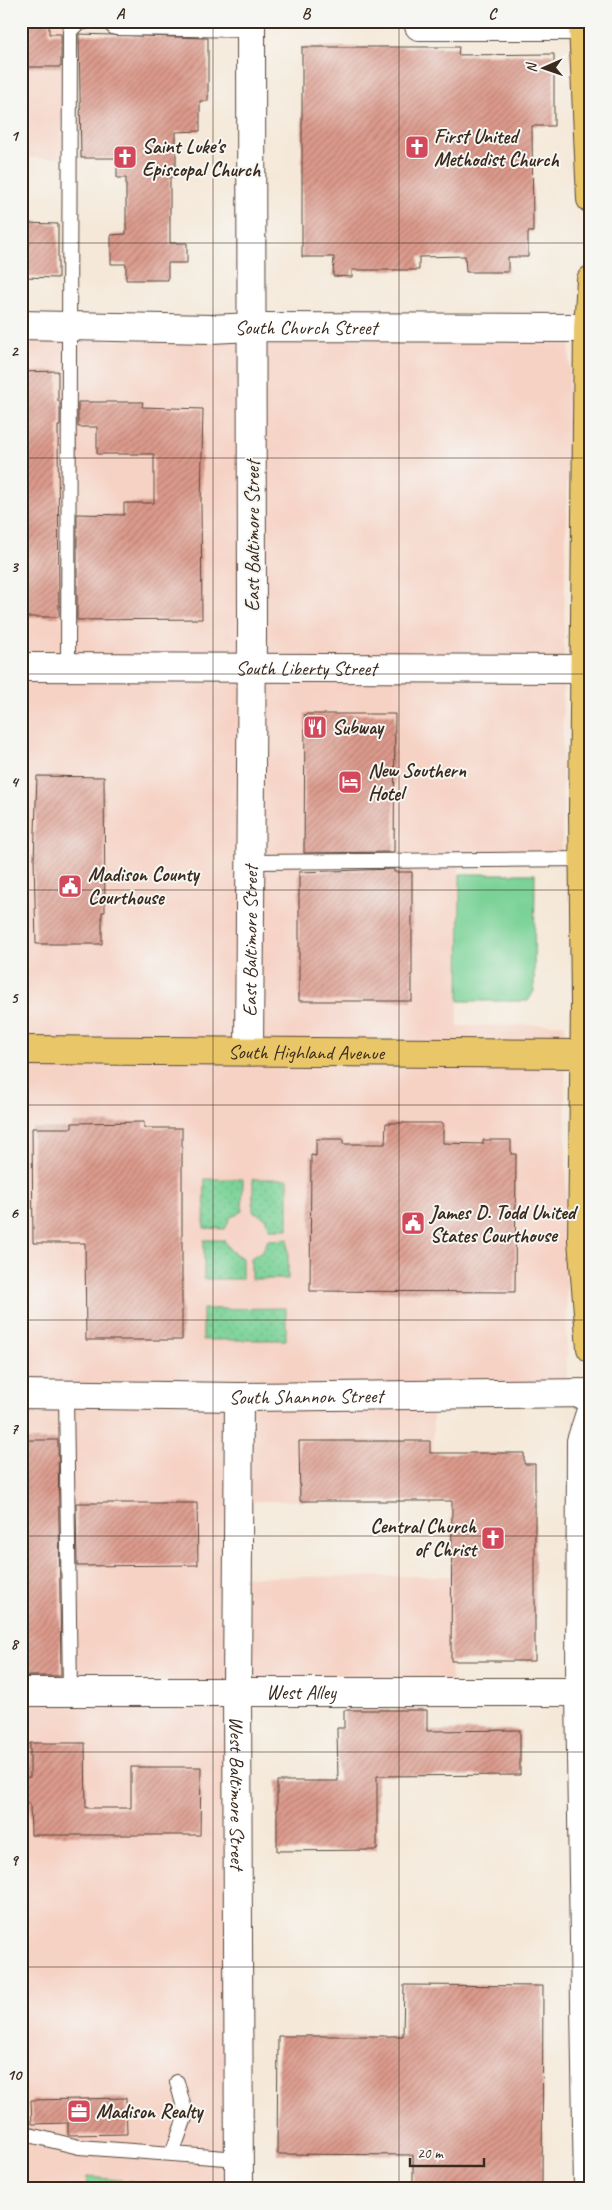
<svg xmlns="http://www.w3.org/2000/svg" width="612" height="2210" font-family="Caveat,sans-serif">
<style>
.built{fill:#f6d2c4}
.grass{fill:url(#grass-dots);stroke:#5a7e5a}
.park{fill:#7ad297;stroke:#5a7e5a}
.building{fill:url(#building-hatch)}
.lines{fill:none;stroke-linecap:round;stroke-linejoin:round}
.service-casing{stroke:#57463a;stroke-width:16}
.minor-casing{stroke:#57463a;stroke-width:30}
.tertiary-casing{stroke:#57463a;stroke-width:30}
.primary-casing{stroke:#57463a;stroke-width:30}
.trunk-casing{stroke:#57463a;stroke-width:30}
.service{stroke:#fff;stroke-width:14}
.minor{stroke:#fff;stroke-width:28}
.tertiary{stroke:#fff;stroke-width:28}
.primary{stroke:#e9c769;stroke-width:28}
.trunk{stroke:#e9c769;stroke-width:28}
.grid{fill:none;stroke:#3b2a1e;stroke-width:1;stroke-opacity:0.55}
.labels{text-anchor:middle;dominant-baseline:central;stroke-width:4;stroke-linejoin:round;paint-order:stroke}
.poi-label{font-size:20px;font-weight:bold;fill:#3b2a1e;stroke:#f6f6f2;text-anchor:start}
.street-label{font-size:20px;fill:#3b2a1e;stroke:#f6f6f2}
.neatline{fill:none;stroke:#3b2a1e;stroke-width:2}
.grid-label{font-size:16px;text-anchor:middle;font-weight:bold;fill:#3b2a1e}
</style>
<defs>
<pattern id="grass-dots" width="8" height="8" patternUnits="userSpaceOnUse" patternTransform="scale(1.25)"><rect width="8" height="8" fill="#7ad297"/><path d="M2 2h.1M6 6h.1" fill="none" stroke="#6ab482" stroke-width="1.8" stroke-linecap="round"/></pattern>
<pattern id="building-hatch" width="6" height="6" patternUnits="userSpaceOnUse" patternTransform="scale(1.25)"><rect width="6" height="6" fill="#dc9a8c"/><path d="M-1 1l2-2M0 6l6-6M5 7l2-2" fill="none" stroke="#b47e72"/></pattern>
</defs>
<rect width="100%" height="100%" fill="#f6f6f2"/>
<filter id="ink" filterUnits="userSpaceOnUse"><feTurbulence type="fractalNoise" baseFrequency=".02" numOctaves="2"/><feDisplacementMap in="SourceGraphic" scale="10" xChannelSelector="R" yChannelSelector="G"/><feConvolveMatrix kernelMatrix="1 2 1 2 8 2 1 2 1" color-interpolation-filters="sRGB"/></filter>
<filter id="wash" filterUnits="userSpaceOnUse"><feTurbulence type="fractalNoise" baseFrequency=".0096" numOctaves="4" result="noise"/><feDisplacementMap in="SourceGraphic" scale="20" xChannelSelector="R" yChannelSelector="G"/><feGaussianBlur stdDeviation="1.12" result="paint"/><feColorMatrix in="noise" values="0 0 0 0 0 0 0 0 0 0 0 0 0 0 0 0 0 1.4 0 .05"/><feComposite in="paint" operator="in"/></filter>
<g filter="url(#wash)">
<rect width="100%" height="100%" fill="#f5e8d8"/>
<!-- built -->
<path class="built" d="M21,21H66L61,158H21Z
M570,339L563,679L562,854H459L458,1026L565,1024L567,1379L433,1390V1501H231L232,1577L451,1576V1681L227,1688L229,2189H21V340Z"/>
<!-- grass -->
<path class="grass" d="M205,1179H243L242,1211L230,1218L225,1229L204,1228Z
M253,1179H288V1229H270L265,1218L253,1211Z
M288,1239V1279H251V1258L263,1250L268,1240Z
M204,1240H224L230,1250L242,1258V1279H204Z
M286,1308V1340H203V1309Z"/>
<!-- park -->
<path class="park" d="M460,874H535L534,991L528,1001H459Z
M87,2177L163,2184V2189H86Z"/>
<g id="blocks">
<!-- building -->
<path class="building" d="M21,21H49V34H61V67H21Z
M79,34L208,38V101H200V131L176,132V177L170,176V243H187V263H168V280H126V264H111V235L126,234V178H117V158H81Z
M302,47H459L458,55L554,54V126H532L533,232H528V257H508V272H466L465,256L419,257V270H352V277L333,276L334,257H302Z
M21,223L58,224V278L21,277Z
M58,371V401H60V426H58L59,617H21V372Z
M78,402H143L142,407L203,409L201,502L202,619L77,620V514L124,515V503H154V454H97V427H78Z
M305,714H395L394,852L304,853Z
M37,776L104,777L105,912H102V944H36L34,860Z
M394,869V872H412V1001H299V872Z
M144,1122V1128H182V1340H86L85,1243H33L32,1128H72V1123Z
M386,1123H443V1143L483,1144V1140H511V1154H516L515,1292L310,1291L311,1155L316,1156V1139H343V1144H385Z
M21,1440H58L61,1676H21Z
M299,1441H430V1453H524V1464H535V1661H451L452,1501H300Z
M76,1503H197L198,1565L77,1566Z
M344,1710H427V1731L520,1730V1775L377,1776V1850L277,1851V1781H338L337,1728H344Z
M30,1743H85L86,1808H131V1767H201L200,1835H31L30,1803H21V1778L30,1777Z
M404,1985L543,1986L542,2189H413V2155L277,2154L278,2036H403Z
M126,2098L127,2134L68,2135V2123L32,2124L31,2100Z"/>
</g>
</g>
<g filter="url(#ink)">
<use href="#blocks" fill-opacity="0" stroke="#57463a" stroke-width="1"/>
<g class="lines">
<!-- service casing -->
<g class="service-casing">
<path id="service" d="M68,667L70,31L77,24L88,21
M250,862L588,859
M66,1395L70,1692
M21,2133L79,2147L239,2159
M172,2154L186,2115L177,2082"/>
</g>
<!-- minor casing -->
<g class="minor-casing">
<g id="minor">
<path d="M117,21L251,23"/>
<path d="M419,26H583"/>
<path id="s1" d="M21,667L591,669"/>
<path id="s2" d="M249,1051L252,631L251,21"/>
<path id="s3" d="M21,1394L239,1397L591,1393"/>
<path id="s4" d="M239,1397L237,1692L239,2189"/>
<path id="s5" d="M21,1692H580"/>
<path d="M588,2189L580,1692L581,1441L591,1410"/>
</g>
</g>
<!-- tertiary casing -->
<g class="tertiary-casing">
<g id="tertiary">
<path id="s6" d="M21,325L211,329L252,327L588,328"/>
</g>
</g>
<!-- primary casing -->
<g class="primary-casing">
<g id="primary">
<path id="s7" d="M21,1050L584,1054"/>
</g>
</g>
<!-- trunk casing -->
<g class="trunk-casing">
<path id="trunk" d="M583,26L591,199
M591,280L588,328L583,811L585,1005L582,1240L591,1348"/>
</g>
<!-- service -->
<use href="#service" class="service"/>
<!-- minor -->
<use href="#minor" class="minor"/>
<!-- tertiary -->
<use href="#tertiary" class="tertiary"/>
<!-- primary -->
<use href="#primary" class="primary"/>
<!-- trunk -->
<use href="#trunk" class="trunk"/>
</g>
</g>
<!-- grid -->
<path class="grid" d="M213,21V2189M399,21V2189M21,243H591M21,458H591M21,674H591M21,890H591M21,1105H591M21,1320H591M21,1536H591M21,1752H591M21,1967H591"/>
<!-- icons -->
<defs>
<g id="church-square" transform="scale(1.25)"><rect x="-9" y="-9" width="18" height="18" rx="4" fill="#d1495b" stroke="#f6f6f2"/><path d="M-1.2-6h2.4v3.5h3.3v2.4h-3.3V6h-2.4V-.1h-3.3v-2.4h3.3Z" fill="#fff"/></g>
<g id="restaurant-square" transform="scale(1.25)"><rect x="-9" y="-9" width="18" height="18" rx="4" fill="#d1495b" stroke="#f6f6f2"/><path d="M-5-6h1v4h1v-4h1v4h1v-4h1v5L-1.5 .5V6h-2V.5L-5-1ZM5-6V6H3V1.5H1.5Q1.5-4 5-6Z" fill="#fff"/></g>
<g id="hotel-square" transform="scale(1.25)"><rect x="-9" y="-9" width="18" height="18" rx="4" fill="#d1495b" stroke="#f6f6f2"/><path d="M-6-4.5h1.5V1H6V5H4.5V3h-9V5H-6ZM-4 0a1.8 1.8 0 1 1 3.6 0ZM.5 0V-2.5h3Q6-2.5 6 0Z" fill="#fff"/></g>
<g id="civic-square" transform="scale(1.25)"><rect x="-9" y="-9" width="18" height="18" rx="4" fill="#d1495b" stroke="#f6f6f2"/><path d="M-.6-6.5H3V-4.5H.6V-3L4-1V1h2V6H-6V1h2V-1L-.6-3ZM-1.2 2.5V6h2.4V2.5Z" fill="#fff"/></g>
<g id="office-square" transform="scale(1.25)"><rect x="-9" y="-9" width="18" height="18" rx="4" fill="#d1495b" stroke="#f6f6f2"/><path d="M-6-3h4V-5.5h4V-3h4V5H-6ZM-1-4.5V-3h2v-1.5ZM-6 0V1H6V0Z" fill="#fff"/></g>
</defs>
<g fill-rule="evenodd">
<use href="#church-square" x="417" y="147"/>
<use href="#church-square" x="125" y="157"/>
<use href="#restaurant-square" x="315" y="727"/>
<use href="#hotel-square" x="350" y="782"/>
<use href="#civic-square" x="70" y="886"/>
<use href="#civic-square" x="413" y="1223"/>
<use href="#church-square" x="493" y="1538"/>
<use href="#office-square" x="79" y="2111"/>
</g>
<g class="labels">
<!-- poi labels -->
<g class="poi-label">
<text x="434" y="136">First United<tspan x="434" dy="23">Methodist Church</tspan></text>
<text x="142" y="146">Saint Luke's<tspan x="142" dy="23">Episcopal Church</tspan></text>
<text x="332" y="727">Subway</text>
<text x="368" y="770">New Southern<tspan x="368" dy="23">Hotel</tspan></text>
<text x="88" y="874">Madison County<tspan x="88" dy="23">Courthouse</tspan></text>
<text x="430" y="1212">James D. Todd United<tspan x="430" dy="23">States Courthouse</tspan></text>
<text x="476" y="1526" text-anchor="end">Central Church<tspan x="476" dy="23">of Christ</tspan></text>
<text x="96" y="2111">Madison Realty</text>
</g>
<!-- street labels -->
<g class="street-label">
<text stroke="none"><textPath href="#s6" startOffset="285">South Church Street</textPath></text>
<text transform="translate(252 536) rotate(-90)">East Baltimore Street</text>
<text stroke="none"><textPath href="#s1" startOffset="285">South Liberty Street</textPath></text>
<text stroke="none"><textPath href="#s2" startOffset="110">East Baltimore Street</textPath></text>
<text stroke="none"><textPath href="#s7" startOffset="285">South Highland Avenue</textPath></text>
<text stroke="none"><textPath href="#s3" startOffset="285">South Shannon Street</textPath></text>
<text stroke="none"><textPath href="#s5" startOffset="280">West Alley</textPath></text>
<text stroke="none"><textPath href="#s4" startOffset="396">West Baltimore Street</textPath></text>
</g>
</g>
<!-- margin -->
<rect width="612" height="2210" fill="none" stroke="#f6f6f2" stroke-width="55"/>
<!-- north arrow -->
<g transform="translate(544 68) rotate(268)" stroke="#f6f6f2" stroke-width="4" paint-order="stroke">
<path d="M0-4L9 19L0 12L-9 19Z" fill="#3b2a1e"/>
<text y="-8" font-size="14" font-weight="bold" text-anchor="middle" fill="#3b2a1e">N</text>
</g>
<!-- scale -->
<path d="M410 2158v8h74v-8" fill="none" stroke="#3b2a1e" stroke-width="2.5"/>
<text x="417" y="2158" font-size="15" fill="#3b2a1e" stroke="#f6f6f2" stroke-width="4" paint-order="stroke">20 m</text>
<rect x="28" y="28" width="556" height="2154" class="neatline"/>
<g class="grid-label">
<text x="120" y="19">A</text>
<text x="306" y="19">B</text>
<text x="492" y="19">C</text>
<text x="14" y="141">1</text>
<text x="14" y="356">2</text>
<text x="14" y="572">3</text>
<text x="14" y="787">4</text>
<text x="14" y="1003">5</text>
<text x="14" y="1218">6</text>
<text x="14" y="1434">7</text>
<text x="14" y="1649">8</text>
<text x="14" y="1865">9</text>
<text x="14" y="2080">10</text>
</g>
</svg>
